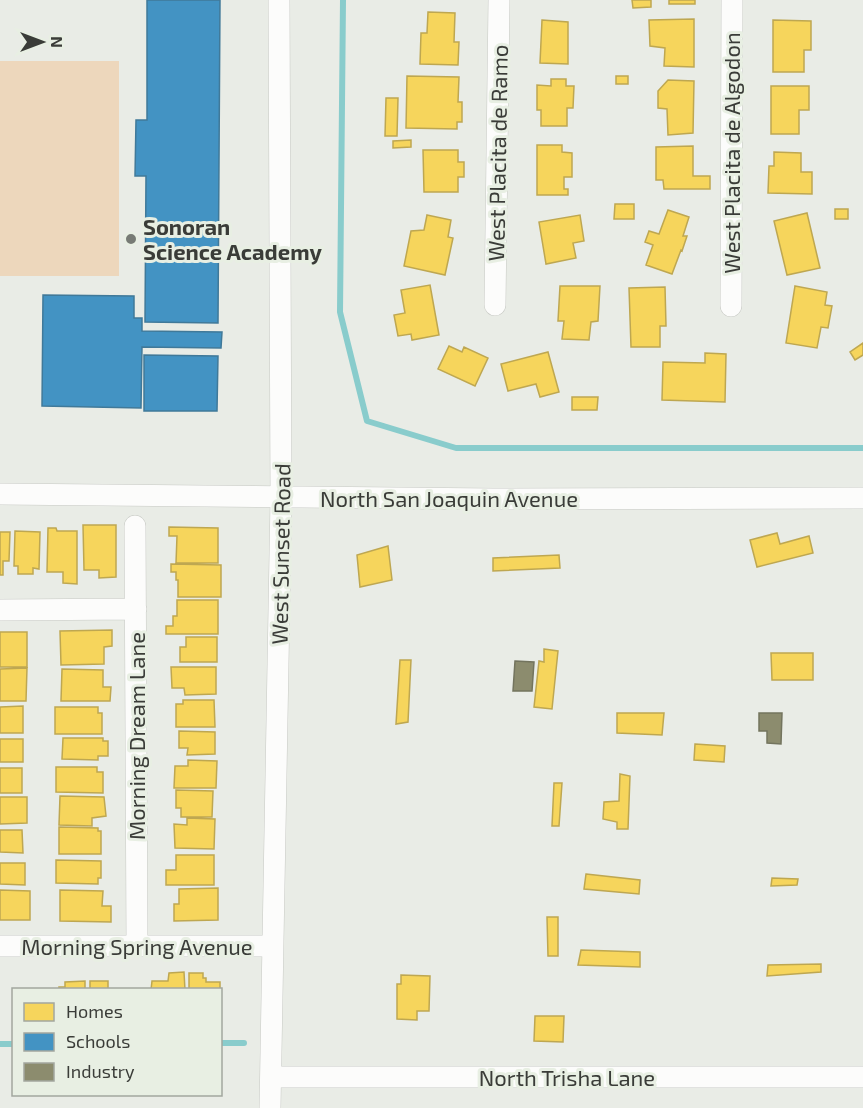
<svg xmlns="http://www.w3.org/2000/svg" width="863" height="1108" font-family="'Exo 2',sans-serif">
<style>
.green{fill:#edd7bc}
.homes{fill:#f6d55c;stroke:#bea751;stroke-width:1.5}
.schools{fill:#4393c3;stroke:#407999;stroke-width:1.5}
.industry{fill:#8c8c6e;stroke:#73745e;stroke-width:1.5}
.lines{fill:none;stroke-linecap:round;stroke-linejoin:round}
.stream{stroke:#89cccc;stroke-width:6}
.minor-casing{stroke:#c7c9c4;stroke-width:22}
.minor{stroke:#fcfcfb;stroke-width:21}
.poi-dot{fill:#777a75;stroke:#e8efe3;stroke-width:2}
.labels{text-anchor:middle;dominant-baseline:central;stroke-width:6;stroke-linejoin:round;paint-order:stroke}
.street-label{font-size:22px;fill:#3a3c38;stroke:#e8efe3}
.poi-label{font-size:22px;font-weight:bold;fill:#3a3c38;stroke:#e8efe3;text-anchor:start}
</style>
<rect width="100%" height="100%" fill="#e9ece6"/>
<!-- green -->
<path class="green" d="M0,61H119V276H0Z"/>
<!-- homes -->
<path class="homes" d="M632,0H651V7L633,8Z
M669,0H695V4H669Z
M428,12L455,13L454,42H459L458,65L420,64L421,33H427Z
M694,19V67L664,66L665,48L650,46L649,20Z
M542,20L568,22V64L540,63Z
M773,20L811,21V50H804V72H773Z
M407,76L459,77L458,102H462V122H457V129L406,128Z
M616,76H628V84H616Z
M551,79H566V86H574L573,108H567V126H541V110H537V85L551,86Z
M668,80L694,81L693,133L668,135L667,109L658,108V91Z
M771,86H809V110H799V134H771Z
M386,98H398L397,136H385Z
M411,140V147L393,148V141Z
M537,145H562V152L572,153V177H564V189H568V195H537Z
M693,146V176H710V189H664L663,180H656V147Z
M423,150H458V162H464V177H458V192H424Z
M774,152L801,153V172H812V194L768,193L769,166H774Z
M615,204H634V219H614Z
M835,209H848V219H835Z
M668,210L689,217L683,236H687L682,251L681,250L672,274L646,265L653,245L645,242L649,231L659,234Z
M807,213L820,268L787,275L774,221Z
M427,215L451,220L448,237L453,238L445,275L404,266L411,231L424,230Z
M580,215L584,241L573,243L576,258L546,264L539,222Z
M430,285L439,335L412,340L411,334L398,336L394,315L405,313L401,290Z
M560,286H600L598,321L591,322L589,340L562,339L564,321H558Z
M795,286L827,292L825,305L832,306L828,328L821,327L817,348L786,343Z
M665,287L666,326H660V347H631L629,288Z
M863,343V355L855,360L850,352Z
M449,346L462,352L464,347L488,358L475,386L438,369Z
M548,352L559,392L540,397L536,384L508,391L501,364Z
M705,353L726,354L725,402L662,400L663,362L705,363Z
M572,397H598L597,410H572Z
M83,525H116V577L99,578V570H84Z
M169,527L218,528V563H176L177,536H169Z
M48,528H56L57,531H77V584L63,583V572H47Z
M15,531L40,532L39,569L33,568V574H18V566H14Z
M0,532H10L9,561H3V575H0Z
M777,533L780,544L809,536L813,553L757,567L750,540Z
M388,546L392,580L360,587L357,555Z
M559,555L560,568L493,571V558Z
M171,564L221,565V597H178V580H176V572H171Z
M177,600H218V634H166V626H173V616H177Z
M112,630V646L104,647V664L61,665L60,631Z
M0,632H27V667H0Z
M186,637H217V662H180V647H186Z
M544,649L558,651L552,709L534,707L539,661L544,662Z
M771,653H813V680H772Z
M400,660H411L408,722L396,724Z
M171,667H216V694L185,695L184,688H172Z
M27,668L26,701H0V669Z
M62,669L103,670V687H111L110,701H61Z
M183,700H214L215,727H176V704H183Z
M23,706V733H0V707Z
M55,707H98V713H102V734H55Z
M617,713H664L662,735L617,733Z
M179,731L215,732V754L187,755L188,748H179Z
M63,738H103V741H108V756H98V760L62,759Z
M0,739H23V762H0Z
M695,744L725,746L724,762L694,760Z
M188,760L217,761L216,788H174L175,766H188Z
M56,767H97V772H103V793L56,792Z
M0,768H22V793H0Z
M620,774L630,776L628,829H617V822L603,819L604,802L619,801Z
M554,783H562L559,826H552Z
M176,790L213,791L212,817H181V808H176Z
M60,796L104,797L106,816L92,818V826L59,825Z
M0,797H27V823L0,824Z
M187,818L215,819L214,849L175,848L174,824L187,825Z
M59,827L98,828V831H101V854H59Z
M0,830H22L23,853L0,852Z
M176,855H214V885H166V870H176Z
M56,860L101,861V878H98V884L56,883Z
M0,863H25V885L0,884Z
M586,874L640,880L639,894L584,889Z
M772,878L798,879L797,885L771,886Z
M218,888V920L174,921V904H179V889Z
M0,890L30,891V920H0Z
M60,890L103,891L102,906H111V922L60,921Z
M547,917H558V956H548Z
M581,950L640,952V967L578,965Z
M821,964V972L767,976L768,965Z
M184,972L185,990H151L152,981H168L169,973Z
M189,973H203V978H206V982H220V990H189Z
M401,975L430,976L429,1011H417V1020L397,1019V984H401Z
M85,981V990H59V987H65V982Z
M90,981H108V990H90Z
M535,1016H564L563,1042L534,1041Z"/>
<!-- schools -->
<path class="schools" d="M147,0H220L218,323L145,322L146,176H135L136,120H147Z
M43,295L134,296V318H142V331L222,332L221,348L142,347L141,408L42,406Z
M144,355L218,356L217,411H144Z"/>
<!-- industry -->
<path class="industry" d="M515,661L534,662L532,691H513Z
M759,713H782L781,744L767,743V731H759Z"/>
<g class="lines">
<!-- stream -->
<path class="stream" d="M343,0L340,312L367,421L456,448H863
M220,1043H244
M0,1044H14"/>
<!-- minor casing -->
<g class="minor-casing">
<path id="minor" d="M495,305L499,0
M731,306L732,0
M0,494L493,499L863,498
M135,526L137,946
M0,610L136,609
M0,946H273
M271,1077H863
M270,1108L281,498L279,0"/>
</g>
<!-- minor -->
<use href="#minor" class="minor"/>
</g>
<!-- markers -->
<circle class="poi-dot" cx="131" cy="239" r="6"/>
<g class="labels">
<!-- street labels -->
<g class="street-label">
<text transform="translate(497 153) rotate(-89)">West Placita de Ramo</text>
<text transform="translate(731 153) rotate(-90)">West Placita de Algodon</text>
<text x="449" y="498">North San Joaquin Avenue</text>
<text transform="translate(280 554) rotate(-89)">West Sunset Road</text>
<text transform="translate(136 736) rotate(-90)">Morning Dream Lane</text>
<text x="137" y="946">Morning Spring Avenue</text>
<text x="567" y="1077">North Trisha Lane</text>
</g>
<!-- poi labels -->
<g class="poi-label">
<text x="143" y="226">Sonoran<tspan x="143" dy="25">Science Academy</tspan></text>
</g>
</g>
<!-- legend -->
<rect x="12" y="988" width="210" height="108" fill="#e8efe3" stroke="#a2a79f" stroke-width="1.5"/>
<rect x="24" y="1003" width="30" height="18" fill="#f6d55c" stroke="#a2a79f" stroke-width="1.5"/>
<text x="66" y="1018" font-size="18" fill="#3a3c38">Homes</text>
<rect x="24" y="1033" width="30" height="18" fill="#4393c3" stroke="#a2a79f" stroke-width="1.5"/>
<text x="66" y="1048" font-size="18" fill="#3a3c38">Schools</text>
<rect x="24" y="1063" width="30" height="18" fill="#8c8c6e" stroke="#a2a79f" stroke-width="1.5"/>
<text x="66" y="1078" font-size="18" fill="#3a3c38">Industry</text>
<!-- north arrow -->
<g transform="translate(42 42) rotate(90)" stroke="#e8efe3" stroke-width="4.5" paint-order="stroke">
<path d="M0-4.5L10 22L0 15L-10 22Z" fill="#3a3c38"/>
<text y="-9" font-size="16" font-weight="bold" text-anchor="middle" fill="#3a3c38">N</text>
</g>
</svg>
